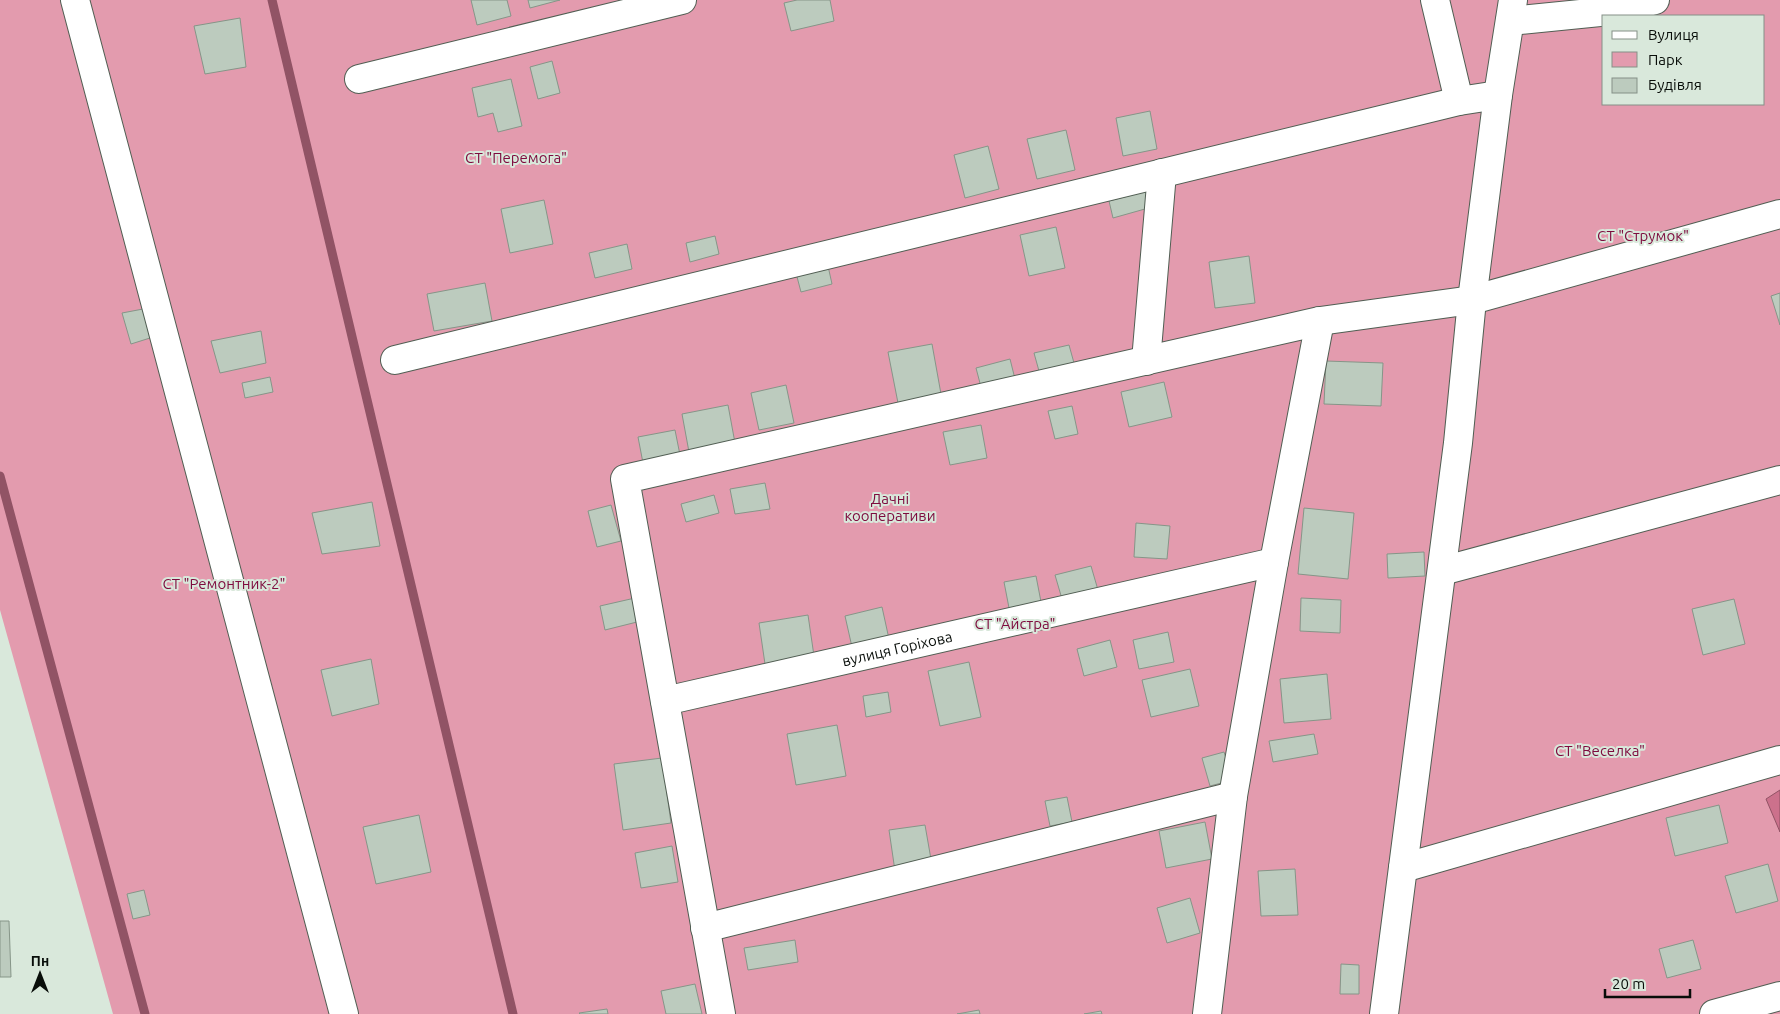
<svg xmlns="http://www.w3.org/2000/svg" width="1780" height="1014" font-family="Ubuntu,sans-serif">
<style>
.green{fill:#e39bae;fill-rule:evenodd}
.water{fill:#cc718c;stroke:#915365}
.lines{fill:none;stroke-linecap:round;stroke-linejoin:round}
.stream{stroke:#915365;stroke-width:9}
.building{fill:#bccbbe;stroke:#869588}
.street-casing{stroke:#515e53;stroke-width:30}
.street{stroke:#fff;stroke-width:28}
.labels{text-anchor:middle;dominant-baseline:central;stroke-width:4;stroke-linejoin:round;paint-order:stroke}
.park-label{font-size:15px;fill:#7e0b3e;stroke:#d9e8db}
.street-label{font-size:15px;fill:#080d09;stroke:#d9e8db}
</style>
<rect width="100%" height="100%" fill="#d9e8db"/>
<!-- green -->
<path class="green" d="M0,0H1780V1014H113L0,610ZM1604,16H1764V104H1604Z"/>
<!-- water -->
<path class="water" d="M1780,790V832L1766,799Z"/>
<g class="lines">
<!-- stream -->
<path class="stream" d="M272,0L513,1014
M0,476L145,1014"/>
</g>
<!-- building -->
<path class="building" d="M471,0H507L511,16L477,25Z
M528,0H560L530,8Z
M797,0H830L834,21L791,31L784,3Z
M240,18L246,67L205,74L194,26Z
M552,61L560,93L538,99L530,67Z
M511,79L522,126L498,132L493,113L478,117L472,88Z
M1150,111L1157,149L1123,156L1116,118Z
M1066,130L1075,170L1037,179L1027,139Z
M988,146L999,189L965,198L954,155Z
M1147,191L1152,207L1113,218L1109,201Z
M544,200L553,244L510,253L501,209Z
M1056,227L1065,268L1029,276L1020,235Z
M715,236L719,254L690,262L686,243Z
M627,244L632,269L595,278L589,253Z
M1249,256L1255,303L1215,308L1209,262Z
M828,266L832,284L801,292L796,273Z
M485,283L492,321L434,331L427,294Z
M1780,293V325L1771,296Z
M143,309L150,338L131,344L122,313Z
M261,331L266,363L220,373L211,341Z
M932,344L941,394L898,403L888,352Z
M1069,345L1074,363L1039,371L1034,353Z
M1010,359L1015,379L981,387L976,368Z
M1326,361L1383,363L1381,406L1324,404Z
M270,377L273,392L245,398L242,383Z
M1164,382L1172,417L1129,427L1121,392Z
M786,385L794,423L759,430L751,393Z
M728,405L735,443L689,452L682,414Z
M1072,406L1078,434L1055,439L1048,411Z
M981,425L987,458L950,465L943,432Z
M675,430L680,455L643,463L638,437Z
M765,483L770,509L735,514L730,489Z
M714,495L719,513L686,522L681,504Z
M372,502L380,546L322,554L312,513Z
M611,505L621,541L597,547L588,511Z
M1304,508L1354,513L1348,579L1298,574Z
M1136,523L1170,526L1167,559L1134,557Z
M1424,552L1425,576L1388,578L1387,554Z
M1091,566L1098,590L1062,599L1055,575Z
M1036,576L1042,607L1010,613L1004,582Z
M635,598L641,621L605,630L600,606Z
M1301,598L1341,600L1340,633L1300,631Z
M1734,599L1745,644L1703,655L1692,609Z
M882,607L889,639L852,647L845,616Z
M808,615L814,656L765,664L759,623Z
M1168,632L1174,662L1139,669L1133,640Z
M1110,640L1117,667L1084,676L1077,649Z
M371,659L379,704L332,716L321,670Z
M969,662L981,717L940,726L928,671Z
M1190,669L1199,706L1151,717L1142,680Z
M1327,674L1331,719L1284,723L1280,679Z
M888,692L891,712L866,717L863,696Z
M837,725L846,776L796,785L787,734Z
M1314,734L1318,754L1273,762L1269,741Z
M1224,752L1233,780L1210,786L1202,758Z
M662,758L671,823L623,830L614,764Z
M1067,797L1072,822L1050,826L1045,801Z
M1719,805L1728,843L1675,856L1666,818Z
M419,815L431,872L376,884L363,827Z
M1205,822L1212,859L1166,868L1159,831Z
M925,825L932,865L895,871L889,830Z
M672,846L678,882L641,888L635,853Z
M1768,864L1778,901L1736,913L1725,876Z
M1295,869L1298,915L1261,916L1258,871Z
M144,890L150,915L133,919L127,894Z
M1190,898L1200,933L1167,943L1157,908Z
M0,921H9L11,977H0Z
M795,940L798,962L748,970L744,948Z
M1693,940L1701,969L1667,978L1659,949Z
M1341,964L1359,965V994H1340Z
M695,984L702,1014H666L661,991Z
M607,1009L608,1014H580L579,1013Z
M979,1010L980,1014H957Z
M1101,1011L1102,1014H1084Z"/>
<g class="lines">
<!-- street casing -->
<g class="street-casing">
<g id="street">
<path d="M75,0L344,1014"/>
<path d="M1435,0L1459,101"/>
<path d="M1510,21L1620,10L1655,0"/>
<path d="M359,79L682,0"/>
<path d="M395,360L1459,101L1498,95"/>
<path d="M1146,361L1162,173"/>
<path d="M1442,571L1780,480"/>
<path id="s1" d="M665,701L1274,562"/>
<path d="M1403,868L1780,760"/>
<path d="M705,928L1233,796"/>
<path d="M721,1014L625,479L1320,321L1472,300L1780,214"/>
<path d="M1207,1014L1233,796L1274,562L1320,321"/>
<path d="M1384,1014L1458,443L1472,300L1498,95L1513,0"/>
<path d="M1714,1014L1780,996"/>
</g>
</g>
<!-- street -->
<use href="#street" class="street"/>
</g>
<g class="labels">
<!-- park labels -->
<g class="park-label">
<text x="516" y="157">СТ "Перемога"</text>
<text x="1643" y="235">СТ "Струмок"</text>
<text x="890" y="498">Дачні<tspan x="890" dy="17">кооперативи</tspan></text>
<text x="224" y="583">СТ "Ремонтник-2"</text>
<text x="1015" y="623">СТ "Айстра"</text>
<text x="1600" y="750">СТ "Веселка"</text>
</g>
<!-- street labels -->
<g class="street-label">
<text stroke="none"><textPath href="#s1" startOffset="238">вулиця Горіхова</textPath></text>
</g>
</g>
<!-- legend -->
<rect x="1602" y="15" width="162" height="90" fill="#d9e8db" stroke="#859087"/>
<rect x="1612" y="31" width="25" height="8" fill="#ffffff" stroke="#859087"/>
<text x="1648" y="40" font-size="15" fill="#080d09">Вулиця</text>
<rect x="1612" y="52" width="25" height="15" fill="#e39bae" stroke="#859087"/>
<text x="1648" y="65" font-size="15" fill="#080d09">Парк</text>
<rect x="1612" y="78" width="25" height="15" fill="#bccbbe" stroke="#859087"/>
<text x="1648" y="90" font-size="15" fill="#080d09">Будівля</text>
<!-- north arrow -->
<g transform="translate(40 974)" stroke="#d9e8db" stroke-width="4" paint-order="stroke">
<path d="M0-4L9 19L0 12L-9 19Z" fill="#080d09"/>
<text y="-8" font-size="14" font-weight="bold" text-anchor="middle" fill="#080d09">Пн</text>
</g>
<!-- scale -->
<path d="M1605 989v8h85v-8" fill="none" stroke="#080d09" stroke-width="2.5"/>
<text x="1612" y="989" font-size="15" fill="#080d09" stroke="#d9e8db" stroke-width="4" paint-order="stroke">20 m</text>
</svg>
